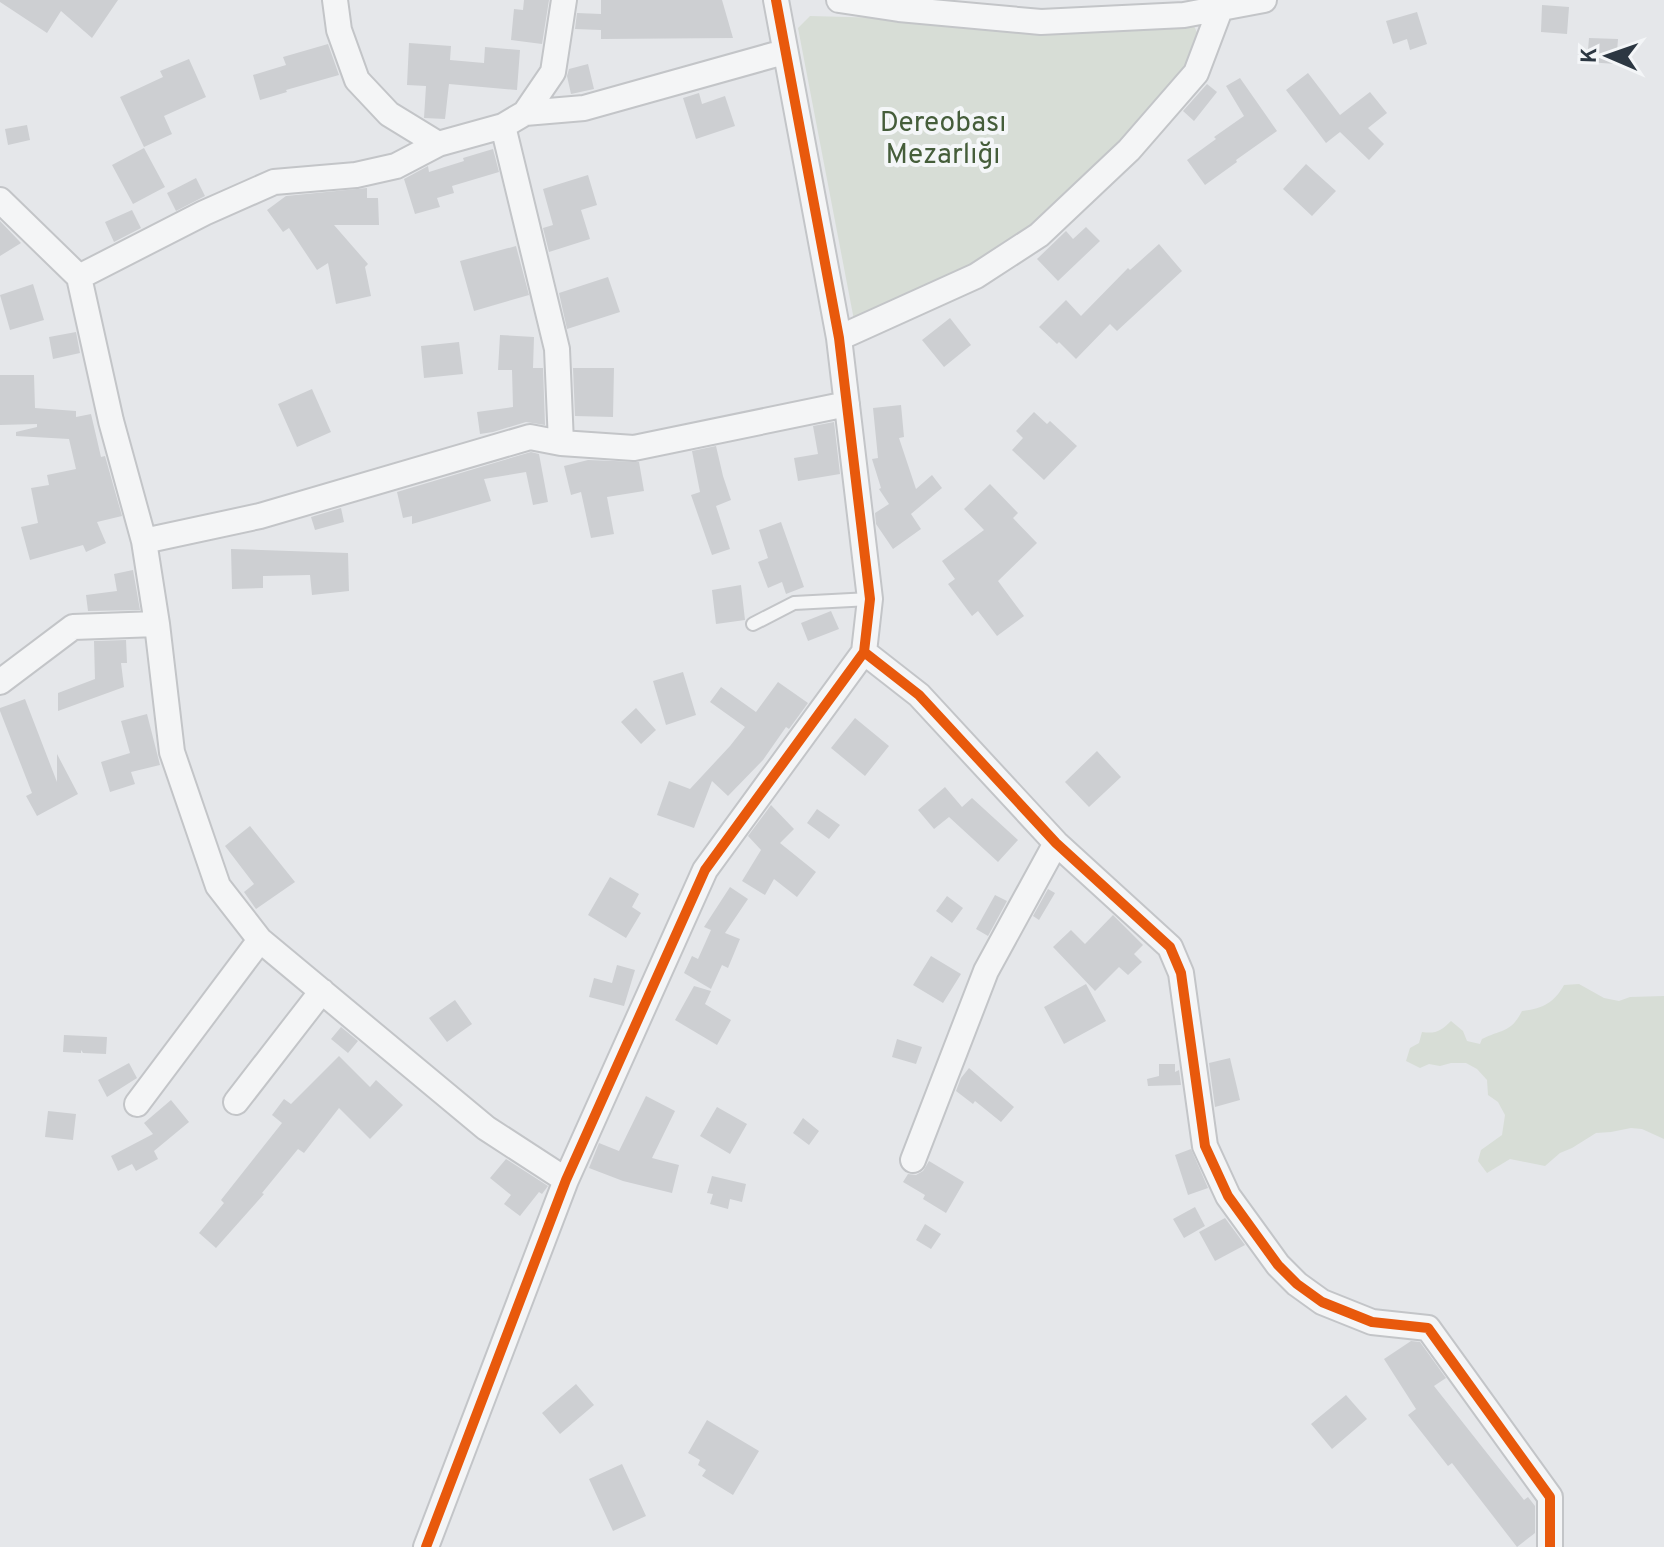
<svg xmlns="http://www.w3.org/2000/svg" width="1664" height="1547" font-family="Overpass,sans-serif">
<style>
.green{fill:#d7ddd6}
.building{fill:#cdcfd2}
.lines{fill:none;stroke-linecap:round;stroke-linejoin:round}
.lane-casing{stroke:#c3c5c8;stroke-width:16}
.street-casing{stroke:#c3c5c8;stroke-width:28}
.lane{stroke:#f4f5f6;stroke-width:12}
.street{stroke:#f4f5f6;stroke-width:24}
.cycleway-casing{stroke:#f4f6f8;stroke-width:15}
.cycleway{stroke:#e8590c;stroke-width:10}
.labels{text-anchor:middle;dominant-baseline:central;stroke-width:8;stroke-linejoin:round;paint-order:stroke}
.park-label{font-size:28px;fill:#455d3a;stroke:#f4f6f8}
</style>
<rect width="100%" height="100%" fill="#e5e7ea"/>
<!-- green -->
<path class="green" d="M810,16L1194,26L1203,45L1181,77L1089,178L1010,244L951,279L854,320L798,28Z
M1579,984L1604,998L1619,1001L1630,997L1664,996V1139L1642,1129L1631,1128L1611,1132L1596,1133L1572,1148L1560,1153L1545,1166L1510,1159L1487,1173L1478,1161L1481,1150L1502,1135L1505,1115L1498,1102L1488,1095L1487,1080L1477,1069L1466,1063H1451L1440,1066L1429,1064L1420,1068L1406,1061L1410,1048L1419,1043L1422,1032C1436,1034 1441,1031 1451,1021L1463,1031L1467,1041L1480,1044L1482,1039C1502,1029 1511,1033 1522,1011C1542,1009 1554,1003 1564,985Z"/>
<!-- building -->
<path class="building" d="M0,0H118L92,38L61,11L47,33L0,2Z
M524,0H549L542,44L511,40L514,9L523,10Z
M601,0H722L733,38L601,39V30L575,29L577,13L601,14Z
M1542,5L1569,7L1567,34L1541,32Z
M1417,12L1427,44L1410,50L1407,39L1393,44L1386,21Z
M1589,38L1618,39L1616,64L1587,62Z
M409,43L451,46L450,60L484,63L485,47L520,50L517,90L449,84L445,119L424,118L426,86L407,85Z
M328,44L339,75L286,90L287,92L260,100L253,75L286,65L283,57Z
M189,59L206,97L164,116L172,134L144,147L120,97L163,77L160,71Z
M588,64L594,89L571,94L567,76L569,69Z
M1308,73L1340,115L1370,92L1387,113L1368,128L1384,144L1369,160L1340,132L1326,143L1286,90Z
M1240,78L1277,131L1236,160L1237,162L1205,185L1187,160L1216,139L1214,137L1244,116L1226,86Z
M1207,84L1217,92L1194,121L1183,111Z
M699,93L702,104L725,96L735,126L696,139L683,98Z
M27,125L30,140L8,145L5,129Z
M144,148L165,187L133,204L112,165Z
M493,149L499,172L452,186L454,193L437,198L440,207L415,214L404,179L428,166L429,172L464,161L463,158Z
M1306,164L1336,191L1312,216L1283,189Z
M588,175L597,205L581,210L590,239L549,252L543,228L553,225L543,189Z
M196,178L205,196L176,211L167,193Z
M367,188V198H378L379,225H334L368,264L365,267L371,296L336,304L328,263L317,270L289,228L283,232L267,210L286,196Z
M132,210L141,228L114,242L105,222Z
M0,221L21,243L0,256Z
M1086,227L1100,241L1058,281L1037,259L1066,231L1073,239Z
M1159,244L1182,271L1117,331L1110,324L1076,359L1059,342L1057,344L1039,327L1066,300L1081,316L1128,268L1130,270Z
M516,246L529,295L474,311L460,261Z
M608,277L620,312L567,329L559,293Z
M33,284L44,320L10,330L0,295Z
M950,318L971,345L944,367L922,340Z
M76,332L80,353L53,359L49,337Z
M500,335L534,337L533,368H543L545,425L526,422L493,432L480,434L477,412L513,407L512,370H498Z
M459,342L463,374L424,378L421,346Z
M573,368H614L613,417L575,416Z
M0,375H34L35,408L76,411V417L91,414L101,457L105,456L122,516L97,522L106,543L86,552L83,545L30,560L21,527L38,523L31,488L49,485L47,475L76,469L69,439L16,436V432L37,427V424L0,425Z
M312,389L331,432L297,447L278,404Z
M901,405L904,437L899,438L916,489L932,475L942,488L911,514L921,529L893,549L876,524L875,513L889,504L879,489L881,488L872,459L878,458L873,408Z
M1034,412L1047,424L1050,421L1077,446L1044,480L1012,450L1023,438L1016,431Z
M834,422L840,474L798,481L794,458L818,454L813,426Z
M716,446L723,476L731,500L716,506L730,549L712,555L691,495L700,492L692,451Z
M531,452L539,454L548,502L533,505L526,472L484,479L491,501L412,524V516L403,518L397,492Z
M588,460L639,462L644,491L607,497L614,534L591,538L581,492L571,495L564,466Z
M990,484L1018,513L1013,518L1037,543L998,581L1024,616L997,636L978,611L972,616L948,584L955,579L942,561L984,530L964,509Z
M341,508L344,522L315,530L311,517Z
M781,522L804,587L786,594L782,582L768,588L758,562L768,558L759,530Z
M231,549L348,553L349,591L312,595L310,575L263,576V588L232,589Z
M133,570L140,610L88,611L86,595L117,591L114,574Z
M741,585L745,620L716,624L712,590Z
M831,611L839,629L808,641L801,623Z
M126,640L127,663H121L124,687L58,711V693L95,679L94,641Z
M683,672L696,715L666,725L653,681Z
M778,682L808,703L789,729L786,727L763,760L728,796L712,781L694,828L657,815L669,781L690,789L730,746L745,727L710,702L721,687L756,712Z
M25,699L57,782V754L78,794L37,816L26,796L32,793L0,711V708Z
M636,708L656,730L641,744L621,722Z
M147,714L160,765L131,772L135,784L110,792L101,762L130,753L121,721Z
M855,718L889,746L865,776L831,748Z
M1097,751L1121,777L1089,807L1065,782Z
M945,787L962,807L972,798L1018,840L998,862L949,817L934,829L918,810Z
M771,805L794,829L780,843L816,872L797,897L774,879L765,895L742,881L761,850L748,836Z
M817,809L840,825L829,839L807,823Z
M250,826L295,882L256,909L244,892L254,884L225,846Z
M610,877L639,894L632,907L641,913L626,938L588,915Z
M730,887L748,899L725,933L740,939L728,968L722,965L711,989L684,973L692,956L698,959L711,930L704,927Z
M1048,889L1055,893L1039,920L1033,916Z
M995,895L1007,901L988,936L976,929Z
M947,896L963,908L952,923L936,911Z
M1113,915L1143,945L1134,954L1142,962L1128,975L1119,967L1095,991L1053,947L1071,930L1085,944Z
M931,956L961,974L943,1003L913,985Z
M617,965L635,970L624,1006L589,997L594,978L612,983Z
M1086,984L1106,1021L1064,1044L1044,1007Z
M694,986L711,991L705,1004L731,1020L717,1045L675,1020Z
M455,1000L472,1024L447,1042L429,1018Z
M341,1027L358,1041L348,1053L331,1039Z
M64,1035L107,1037L106,1054L83,1053L81,1050V1053L63,1052Z
M897,1039L922,1047L916,1064L892,1057Z
M339,1056L370,1087L376,1080L403,1105L370,1139L339,1108L304,1153L298,1149L262,1193L264,1194L216,1248L199,1233L224,1203L221,1200L282,1123L272,1115L284,1099L291,1104Z
M1230,1058L1240,1100L1215,1107L1209,1063Z
M129,1063L137,1078L107,1097L98,1080Z
M1159,1064H1175V1072L1179,1070L1181,1085L1148,1086L1147,1079L1159,1076Z
M969,1068L1014,1107L1001,1122L975,1101L973,1104L956,1091L961,1078Z
M646,1096L675,1111L652,1158L679,1165L672,1193L623,1181L589,1168L599,1143L619,1151Z
M171,1100L189,1122L154,1151L158,1159L136,1171L132,1164L118,1171L111,1156L153,1134L144,1123Z
M717,1107L747,1124L730,1154L700,1136Z
M48,1111L76,1114L73,1140L45,1137Z
M803,1118L819,1131L809,1145L793,1133Z
M1191,1149L1208,1188L1188,1195L1175,1155Z
M506,1159L548,1186L542,1194L539,1192L520,1216L504,1204L511,1195L490,1178Z
M929,1161L964,1182L946,1213L923,1199L925,1195L903,1182L908,1174L916,1175L923,1171Z
M712,1176L746,1184L742,1202L730,1199L728,1209L710,1204L713,1194L707,1193Z
M1195,1207L1205,1226L1184,1238L1173,1219Z
M1225,1218L1245,1245L1215,1261L1199,1232Z
M925,1224L941,1234L931,1249L916,1240Z
M1411,1341L1420,1342L1446,1378L1434,1386L1524,1500L1528,1497L1535,1506V1533L1517,1547L1452,1463L1448,1466L1408,1415L1416,1409L1384,1359Z
M576,1384L594,1405L560,1434L542,1413Z
M1346,1395L1367,1419L1332,1449L1311,1424Z
M707,1420L759,1451L733,1495L702,1476L706,1470L698,1465L700,1460L688,1453Z
M622,1464L646,1516L613,1531L589,1479Z"/>
<g class="lines">
<!-- lane casing -->
<g class="lane-casing">
<path id="lane" d="M753,624L794,603L870,599"/>
</g>
<!-- street casing -->
<g class="street-casing">
<path id="street" d="M335,0L339,30L357,80L389,114L438,144
M839,0L899,9L1041,22L1184,15L1264,0
M525,113L553,72L564,0
M503,126L557,349L561,443
M0,200L79,277L111,421L144,541L157,624L172,752L218,886L260,940L486,1128L566,1180
M79,277L204,213L274,182L356,175L396,166L438,144L503,126L525,113L584,108L784,52
M839,338L976,276L1039,235L1129,150L1196,73L1221,7
M144,541L260,516L530,437L561,443L634,448L847,404
M864,652L919,695L1056,843L1170,947L1181,973L1205,1146L1228,1196L1278,1265L1297,1284L1322,1302L1372,1322L1428,1328L1550,1497V1547
M0,682L73,627L157,624
M236,1102L322,991
M137,1104L260,940
M913,1160L986,971L1056,843
M426,1547L566,1180L705,870L864,652L870,599L839,338L776,0"/>
</g>
<!-- lane -->
<use href="#lane" class="lane"/>
<!-- street -->
<use href="#street" class="street"/>
<!-- cycleway casing -->
<g class="cycleway-casing">
<path id="cycleway" d="M864,652L919,695L1056,843L1170,947L1181,973L1205,1146L1228,1196L1278,1265L1297,1284L1322,1302L1372,1322L1428,1328L1550,1497V1547
M426,1547L566,1180L705,870L864,652L870,599L839,338L776,0"/>
</g>
<!-- cycleway -->
<use href="#cycleway" class="cycleway"/>
</g>
<g class="labels">
<!-- park labels -->
<g class="park-label">
<text x="943" y="124">Dereobası<tspan x="943" dy="32">Mezarlığı</tspan></text>
</g>
</g>
<!-- north arrow -->
<g transform="translate(1608 56) rotate(272)" stroke="#f4f6f8" stroke-width="6" paint-order="stroke">
<path d="M0-6L14 30L0 20L-14 30Z" fill="#2c3742"/>
<text y="-12" font-size="22" font-weight="bold" text-anchor="middle" fill="#2c3742">K</text>
</g>
</svg>
